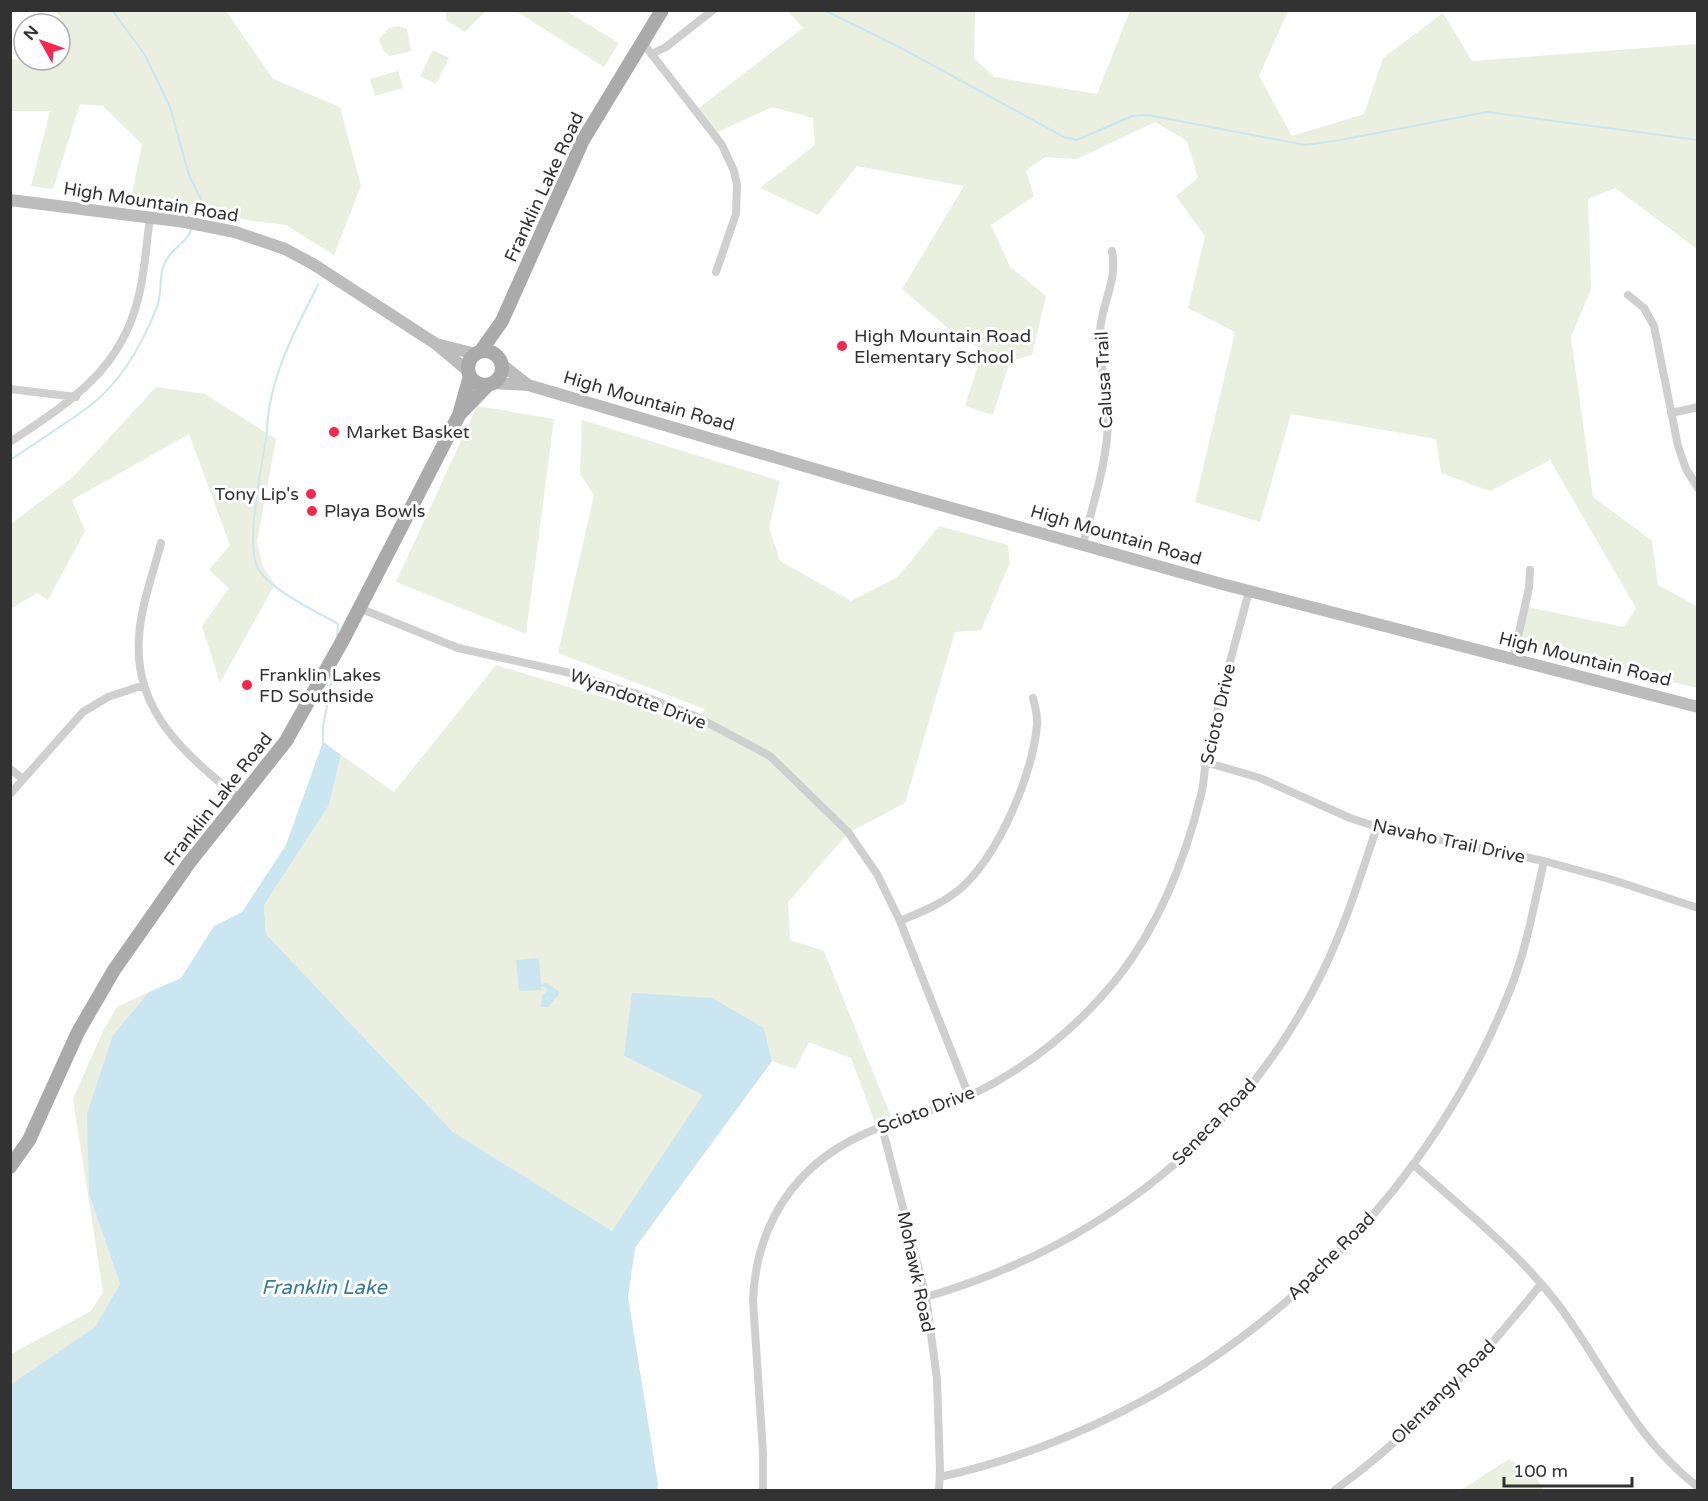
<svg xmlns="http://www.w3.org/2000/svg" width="1708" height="1501" font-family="'Varela Round',sans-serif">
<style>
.green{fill:#eaefdf}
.water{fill:#cae6f0}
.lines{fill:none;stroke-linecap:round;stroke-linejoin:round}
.stream{stroke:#cae6f0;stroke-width:2}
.street{stroke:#cfcfcf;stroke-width:8}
.secondary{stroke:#bcbcbc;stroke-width:12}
.primary{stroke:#aaa;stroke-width:14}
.poi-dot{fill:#f6274c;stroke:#fff;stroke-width:2}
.labels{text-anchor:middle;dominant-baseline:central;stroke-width:6;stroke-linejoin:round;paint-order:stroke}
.street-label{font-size:18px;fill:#323232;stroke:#fff}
.poi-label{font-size:18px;fill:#323232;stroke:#fff;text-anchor:start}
.water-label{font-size:20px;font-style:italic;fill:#347a96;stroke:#fff}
</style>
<rect width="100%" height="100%" fill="#fff"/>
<!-- green -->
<path class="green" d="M56,11H226L273,79L340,107L361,186L334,255L286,225L246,220L209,207L131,198L142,144L103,106L80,104L53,189L31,186L50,111H11V59L40,65L43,60H60V27L63,22Z
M446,11V10L486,11L465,32L446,20Z
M516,11H566L619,43L604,67Z
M788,11H975L974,58L994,77L1097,94L1130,11H1288L1259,76L1292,136L1364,114L1383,58L1443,13L1472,61L1697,44V249L1615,188L1588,199L1591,289L1571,337L1593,497L1652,541L1658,585L1697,606V688L1518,643L1527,607L1624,627L1636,608L1550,460L1490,491L1441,473L1436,439L1291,414L1260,522L1195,502L1235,332L1188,308L1205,236L1176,196L1198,178L1187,141L1155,122L1077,159L1045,157L1026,171L1034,196L991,225L1010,267L1046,296L1032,355L1010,361L993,415L965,406L983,350L956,335L902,289L964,186L857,166L818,215L760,188L815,145L813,118L772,107L711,135L695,111L803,28Z
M398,26L407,29L411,51L390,56L383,50L379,39L389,28Z
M433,50L449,58L436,84L420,76Z
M398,71L403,88L375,96L370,79Z
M156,387L205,394L276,439L257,542L263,567L275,584L220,683L202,626L229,588L209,570L230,545L189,434L72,500L85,531L48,600L37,593L11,609V524L73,477Z
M477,406L554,419L526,634L396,582Z
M582,420L780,481L769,527L780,561L851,601L898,577L939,526L1008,545L1010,563L981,630L955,632L905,803L848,833L788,902L790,940L824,951L896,1129L879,1134L851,1058L809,1042L795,1069L772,1061L764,1028L624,1056L704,1095L612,1231L453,1132L266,934L264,905L329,805L341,755L394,792L496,665L691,724L705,709L558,653L594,495L580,474Z
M149,992L113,1035L89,1194L120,1284L95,1327L11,1384V1354L91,1311L103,1292L73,1099L104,1029L117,1007Z
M1509,1459L1532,1472L1544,1490H1461Z"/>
<!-- water -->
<path class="water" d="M323,742L341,755L329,805L264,905L266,934L453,1132L612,1231L703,1095L624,1056L632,993L712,998L764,1028L772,1061L635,1248L628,1297L658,1484L657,1490H11V1384L95,1327L120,1284L89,1194L87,1114L113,1035L149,992L181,978L214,926L242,912L286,845Z
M539,958L541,984L546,983L559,991V994L548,1007H541L542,996L548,990L545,987H541V990L519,991L516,960Z"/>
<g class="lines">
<!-- stream -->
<path class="stream" d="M112,10L145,55L170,107L189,175L201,199L194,219
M826,11L901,48L1064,137L1077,140L1132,116L1148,115L1305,145L1340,140L1487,112L1698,140
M318,285C295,330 269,378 267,430C264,460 243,546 259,570C271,590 317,612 338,624L337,638
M10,460C36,443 62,426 87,408C120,384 142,345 157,307C162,295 159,280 163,267C169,248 188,244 192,227
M323,742V727L334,668"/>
<!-- street -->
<path class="street" d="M643,43L722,145L734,171L737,185L736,214L716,272
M651,54L666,47L713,10
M1628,295L1644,308L1654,326L1678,446L1686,469L1698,488
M10,389L76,397
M1671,413L1698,407
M10,442C68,403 120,372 138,299C145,273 146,245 150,218
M161,543C153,574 141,605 139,637C133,713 188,756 241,800
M1083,544C1093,503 1108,461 1108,418C1108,389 1098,361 1100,331C1102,302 1118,280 1112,251
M359,608L458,648L570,673L643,696L695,716L770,756L848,832L877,874L900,921L969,1096
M1513,659L1529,588L1530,570
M1205,762L1260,778L1350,818L1377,827L1544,861L1613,880L1698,908
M10,769L23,779
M10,794L83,712L108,697L144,685
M900,921C921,912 942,904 960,889C999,855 1032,776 1037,725C1038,715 1035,707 1033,698
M882,1127L926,1297L937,1379L940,1470L939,1490
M1414,1165C1464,1210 1520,1253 1560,1307C1607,1371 1633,1437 1698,1487
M926,1297C1098,1247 1241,1137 1321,975C1345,927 1360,877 1377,827
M940,1477C1195,1420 1414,1232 1510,990C1527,948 1534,904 1544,861
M763,1490V1453L753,1300C756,1226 794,1166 862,1135C897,1118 936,1112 971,1095C1029,1067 1079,1026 1119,976C1160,923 1185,860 1201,795C1205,781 1204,767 1207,753C1219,699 1235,645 1249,591
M1335,1490C1414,1433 1481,1360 1541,1284"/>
<!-- secondary -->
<path class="secondary" d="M10,200L185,222L235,232L285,249L313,264L436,344L468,371
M440,345L476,354
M501,364L528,385
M493,383L528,385L859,482L1222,584L1698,707"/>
<!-- primary -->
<path class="primary" d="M468 368a17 17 0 1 1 34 0a17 17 0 1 1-34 0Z
M480,352L502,321L583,140L662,10
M460,414L488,385
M10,1167L29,1140L78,1032L114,970L189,863L286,741L344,638L459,415L470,376"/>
</g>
<!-- markers -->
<g class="poi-dot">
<circle cx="842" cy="346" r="6"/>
<circle cx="334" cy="432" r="6"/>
<circle cx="311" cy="494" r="6"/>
<circle cx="312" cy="511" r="6"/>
<circle cx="247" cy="685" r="6"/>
</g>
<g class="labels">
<!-- street labels -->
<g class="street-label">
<text transform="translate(544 187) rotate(-65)">Franklin Lake Road</text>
<text transform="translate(151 202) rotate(9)">High Mountain Road</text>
<text transform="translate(1104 380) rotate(-93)">Calusa Trail</text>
<text transform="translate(649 401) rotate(16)">High Mountain Road</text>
<text transform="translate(1116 535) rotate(16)">High Mountain Road</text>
<text transform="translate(1585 659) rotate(14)">High Mountain Road</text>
<text transform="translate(638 699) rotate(20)">Wyandotte Drive</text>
<text transform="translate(1218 714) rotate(-77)">Scioto Drive</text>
<text transform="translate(218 799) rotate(-52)">Franklin Lake Road</text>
<text transform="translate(1449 841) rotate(12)">Navaho Trail Drive</text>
<text transform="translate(926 1110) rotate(-21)">Scioto Drive</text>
<text transform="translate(1214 1122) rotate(-46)">Seneca Road</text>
<text transform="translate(1331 1256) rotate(-45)">Apache Road</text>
<text transform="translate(916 1272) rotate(78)">Mohawk Road</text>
<text transform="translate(1443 1392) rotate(-45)">Olentangy Road</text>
</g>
<!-- poi labels -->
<g class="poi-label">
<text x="854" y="336">High Mountain Road<tspan x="854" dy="21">Elementary School</tspan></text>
<text x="346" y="432">Market Basket</text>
<text x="299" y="494" text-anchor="end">Tony Lip's</text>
<text x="324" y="511">Playa Bowls</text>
<text x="259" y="675">Franklin Lakes<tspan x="259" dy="21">FD Southside</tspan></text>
</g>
<!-- water labels -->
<g class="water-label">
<text x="324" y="1288">Franklin Lake</text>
</g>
</g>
<!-- border -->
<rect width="1708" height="1501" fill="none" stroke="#323232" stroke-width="24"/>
<!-- north arrow -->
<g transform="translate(42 42) rotate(310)"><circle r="28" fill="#ffffff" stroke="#adadad" stroke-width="1.5"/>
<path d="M0-4.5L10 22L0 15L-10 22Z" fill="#f6274c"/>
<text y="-9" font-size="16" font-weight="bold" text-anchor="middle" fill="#323232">N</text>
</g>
<!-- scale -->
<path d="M1504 1477v9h128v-9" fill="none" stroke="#323232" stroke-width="3"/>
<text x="1513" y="1477" font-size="18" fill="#323232" stroke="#ffffff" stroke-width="4.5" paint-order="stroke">100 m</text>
</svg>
